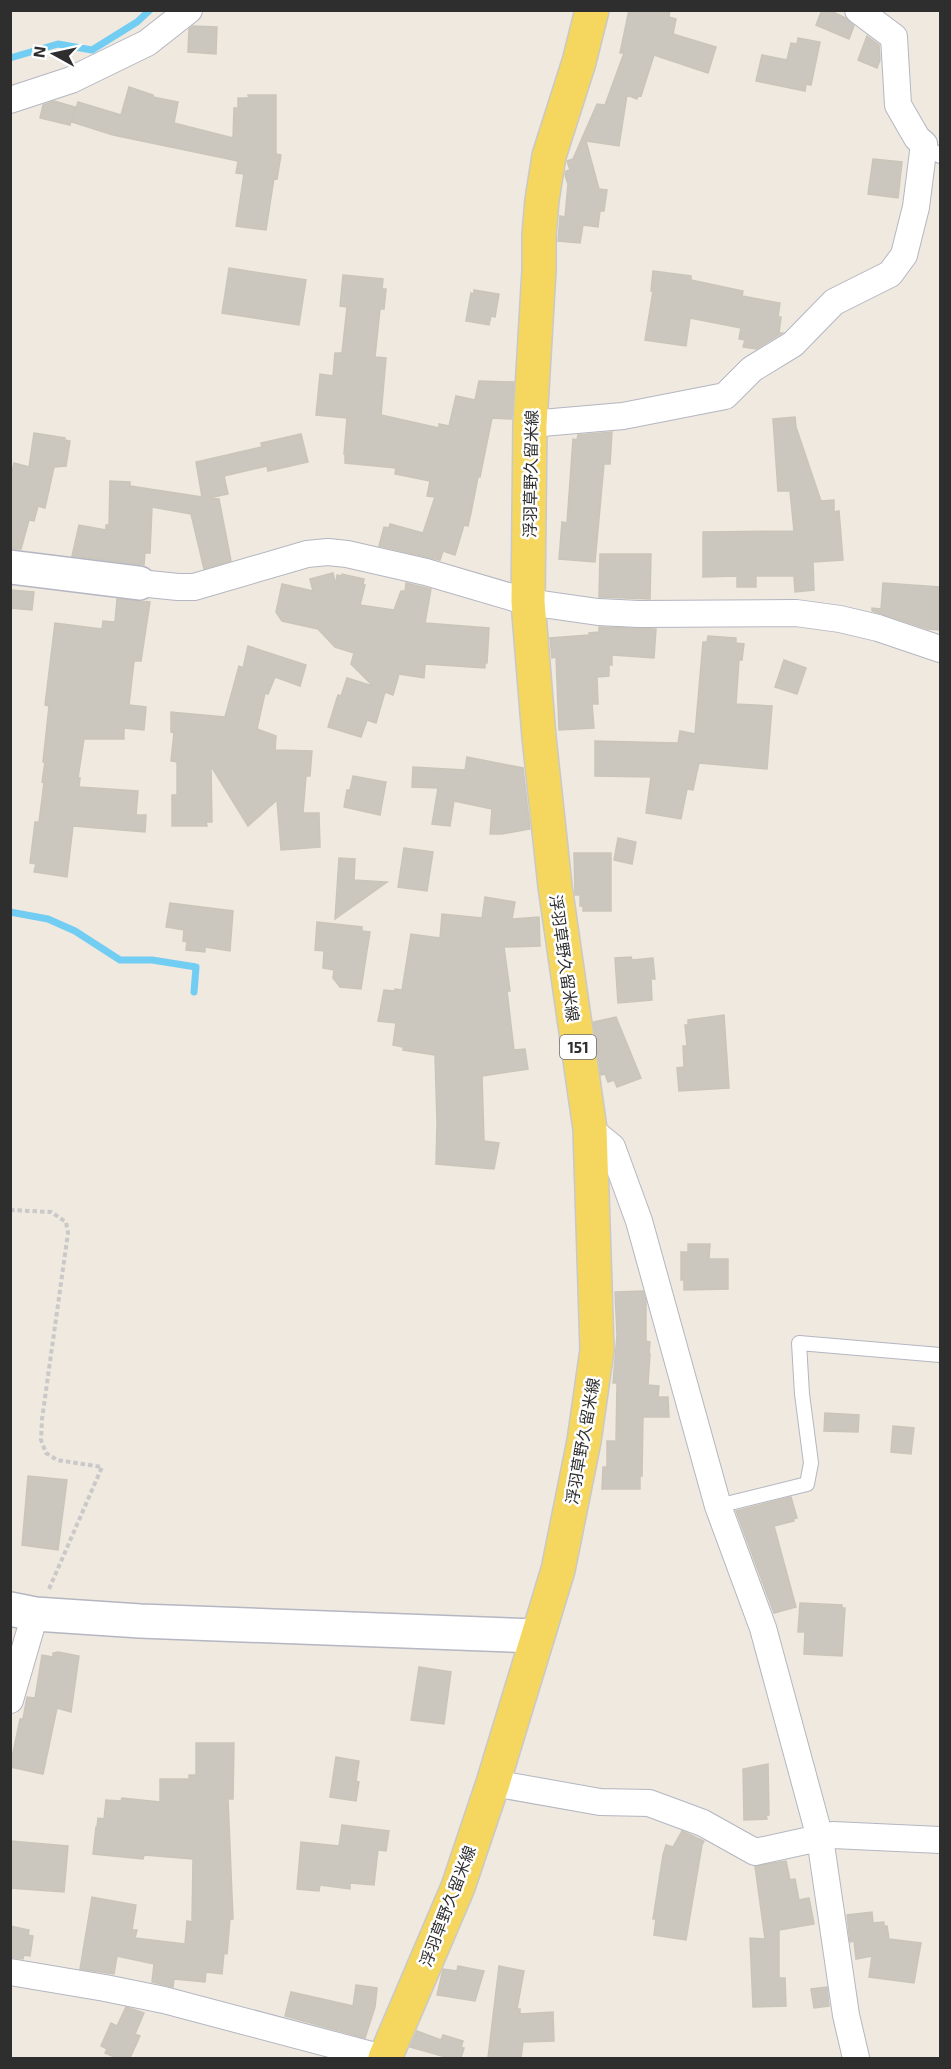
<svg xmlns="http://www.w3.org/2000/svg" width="951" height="2069" font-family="'Exo 2','Noto Sans JP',sans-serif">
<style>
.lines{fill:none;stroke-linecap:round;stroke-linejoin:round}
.stream{stroke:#72cdf3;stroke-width:7}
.building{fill:#cbc7be;stroke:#cbc5b9;stroke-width:1.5}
.lane-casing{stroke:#b4b6c1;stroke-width:16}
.street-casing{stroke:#b4b6c1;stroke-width:28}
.secondary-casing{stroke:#b4b6c1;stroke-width:36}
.primary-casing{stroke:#c9c9c9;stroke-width:36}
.path{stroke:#c9c9c9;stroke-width:4;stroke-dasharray:4.5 3;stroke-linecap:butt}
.lane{stroke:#fff;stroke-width:14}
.street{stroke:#fff;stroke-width:26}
.secondary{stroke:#fff;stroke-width:33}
.primary{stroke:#f5d65f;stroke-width:33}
.labels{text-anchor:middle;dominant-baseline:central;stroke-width:5;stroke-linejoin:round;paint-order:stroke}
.shield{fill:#fff;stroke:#6d6d6d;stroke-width:1.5}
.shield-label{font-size:15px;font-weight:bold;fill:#2e2e2e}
.street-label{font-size:16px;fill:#2e2e2e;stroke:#fff}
</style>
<rect width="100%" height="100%" fill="#efe9e0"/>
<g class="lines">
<!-- stream -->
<path class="stream" d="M10,58L58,44L92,50L137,22L150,10
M10,912L48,919L75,931L120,960H152L196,967L194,992"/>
</g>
<!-- building -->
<path class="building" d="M629,10H670L669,17L676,19L673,34L716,47L708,73L654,55L641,96L638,95L637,99L627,95L619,146L586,141L599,189L607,190L604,211H600L598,227L583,225L580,243L558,241L560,216L565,217L568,184L565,175L566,171L570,170L567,161L573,159L597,104L605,105L624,53H620Z
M822,10H829L846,18L854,26L849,39L816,25Z
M193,26L217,27L216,54L188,52L189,29Z
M867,36L879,45L880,60L877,68L858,60Z
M798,38L820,42L811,85L806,84L805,91L756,81L762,55L787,60L791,43L797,44Z
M129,87L153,95V97L178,102L174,123L233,138L234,108H238V98H249L248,95H276V154L281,155L277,179L274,178L266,230L236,226L244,174L236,173L238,161L113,135L72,122L78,102L121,115Z
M54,101L75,107L70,125L40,118L43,105Z
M873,159L902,162L898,198L868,194Z
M229,268L306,280L299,325L222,313Z
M653,271L691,276V280L743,291L742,296L780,303L778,317H781L779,333H782L756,349L743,347L745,340L739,339L741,328L690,318L686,346L645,340L653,291H651Z
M343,275L383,279L382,289H386L384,309H380L375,357L386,358L381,415L439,428V424L449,426L456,396L475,400L479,381L514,382L512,419L492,418L480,477H478L471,513L468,526L464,525L455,555L443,551L440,560L379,546L384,527L389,528L390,524L423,533L435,497L427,496L430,481L395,474L396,468L345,463V454H344L347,418L316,415L320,374L333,376L335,353H342L347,307L340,306Z
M474,290L499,294L495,317L491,316L489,325L466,321L471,293L474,294Z
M795,417L796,427L821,501L834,500V512L839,511L843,560L813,562L814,590L795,592L794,576H756V587H737V576L703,577V532L794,531L790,491H778L773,419Z
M612,432L610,464H604L595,562L559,559L562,522L567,523L573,439L577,440L578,435Z
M34,433L65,438V440L70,441L66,466L54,467L45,508L38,506L34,521L29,520L21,549H10V479L14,463L29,467Z
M301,434L308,462L268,471L267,466L224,476L228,494L209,498L219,499L231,561L204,569L191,514L152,507L150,553H145L144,565L72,556L79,525L106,530V525H109L110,481L130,482V486L202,497L196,462L262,447L261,443Z
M600,554H651L650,599L599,597Z
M333,573L336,585L337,575L341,576L342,574L364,579L363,585H365L360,605L394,610L401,591H405L406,583L431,589L425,623L489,628L487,663H485V668L425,664L424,678L399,674L393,695L385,692L376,723L367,720L361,737L328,727L338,695L341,696L347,678L373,686L351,664L354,653L335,647L318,629L282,621L276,612L282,584L313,591L310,579Z
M883,583L940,587V630L928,629L872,611V608L881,609Z
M10,590L34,592L32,610L10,608Z
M117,599L150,602L141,661H134L129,705L146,707L144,730L124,728V739H84L78,778H80L79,787L138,791L136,815H146L145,832L73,826L67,877L34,872L36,864L30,863L35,822H39L44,783L42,782L45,762H43L49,706L45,705L55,623L102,629L103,621L115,622Z
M599,627L656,629L654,658L612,655V665H609V676L597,677L598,704H592L594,728L559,730L556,657L552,658L550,638L589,635V633L599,632Z
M708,636L736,638V643L744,644L742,660H739L736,704L772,706L767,769L699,763L693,790L687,789L681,819L646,813L651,777L595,776V741L678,743L680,731L695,734L703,642H707Z
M248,646L306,665L300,686L275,677L268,694L265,693L257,729L276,736L275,750L312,751L310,776H306L303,813H319L320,847L281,850L277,800L248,826L211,766L212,822H206L207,826H172V795H177V762L171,761L174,733L171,732V712L225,717L239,666L243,668Z
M784,660L806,668L797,694L775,687Z
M467,757L523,768L530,829L502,834H490L492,809L454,801L450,826L432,824L438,788L412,787L413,767L465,770Z
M353,776L386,782L380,815L344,807L347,790H350Z
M618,838L636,842L632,864L614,860Z
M404,848L433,852L427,891L398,887Z
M574,853H611V911H583V906H580V895H575Z
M339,858L355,859L354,880L387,882L335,919Z
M485,897L515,902L512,919L539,917L540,946L504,947L510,991H507L514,1050L525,1049L528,1069L482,1076L484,1141L499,1143L494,1169L436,1164L437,1123L435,1055L403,1050V1047L393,1045L396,1023L378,1021L384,990L395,991V989L402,990L411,934L440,938L442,914L482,918Z
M170,903L233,911L230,951L205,947V952L186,950L187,942L183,941L184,930L166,927Z
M317,922L362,927V931L370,932L361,989L340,987L333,978L334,970L323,968L324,951L315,950Z
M631,957L632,960L653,958L655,979H651L652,1000L618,1003L615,958Z
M724,1015L729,1088L679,1091L677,1068L684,1067L683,1046H687L685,1025H688V1020Z
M616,1017L641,1078L617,1087L614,1080L608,1082L605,1074L601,1075L593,1022Z
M688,1244H710L709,1259H728V1289L684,1290V1280H681V1252H688Z
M643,1291L646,1301V1341L650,1342L649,1354H650L648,1385L659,1386L658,1397H668L669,1417H643L642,1476H640V1489H602L603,1467H607V1441H616L617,1383H613L617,1335L615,1292Z
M825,1413L859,1415L858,1432L824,1431Z
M893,1426L914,1428L911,1454L891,1452Z
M28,1476L67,1480L58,1550L22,1545Z
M791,1497L797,1518L793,1519L794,1521L774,1526L796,1607L774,1613L736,1511Z
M800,1603L842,1605V1608H845L842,1656L804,1654L805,1632H798Z
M58,1652L79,1656L71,1712L57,1708L43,1774L10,1767L20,1719H23L27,1697L35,1698L42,1655L53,1657V1653Z
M419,1667L451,1672L444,1724L411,1720Z
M196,1743H234L233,1799H228L233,1919H230L227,1954L224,1953L222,1974L206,1972L205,1982L174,1979L173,1987L152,1982L154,1964L117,1956L114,1974L80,1969L92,1897L136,1905L132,1930H137L135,1938L185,1944L187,1921L192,1922L193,1859L144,1855L143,1859L93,1854L96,1827H97L98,1818L104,1819L106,1800L121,1801L122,1798L160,1802V1779H189V1775H196Z
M336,1757L359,1761L356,1781L359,1782L356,1801L330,1797Z
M768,1764L769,1815H766L767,1819L744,1820L743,1769Z
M342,1825L389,1831L386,1851L378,1850L374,1885L350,1883V1889L320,1885L319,1891L297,1889L301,1842L339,1846Z
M682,1831L704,1841L702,1845L686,1940L654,1935L656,1919H653L663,1855L666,1845L673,1847Z
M10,1841L68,1846L64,1892L10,1888Z
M786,1861L790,1880L795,1879L799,1900L809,1898L814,1924L779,1930V1978H785L786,2006L753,2007L750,1938L765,1939L755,1866Z
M872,1912L873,1923L884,1922V1926H887L889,1939L921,1943L914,1983L869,1977L872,1956L856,1959L854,1941L850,1942L847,1915Z
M10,1926L29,1930L28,1935L33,1936L30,1956L24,1955L23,1959L10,1957Z
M458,1966L484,1971L475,2001L437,1995L443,1969L457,1971Z
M499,1966L524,1971L517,2009H520V2014L553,2012L554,2041L523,2042L521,2058H488Z
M356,1985L377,1988L375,2007L365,2038L285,2016L291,1992L353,2006Z
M827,1987L829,2006L814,2008L811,1989Z
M126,2007L144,2013L135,2034L140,2036L130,2058H117L105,2053L107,2049L101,2046L111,2023L117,2026Z
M417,2031L441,2040L443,2035L463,2041L461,2047L464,2048L461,2058H449L410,2047Z"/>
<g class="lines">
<!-- lane casing -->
<g class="lane-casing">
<path id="lane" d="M924,144L940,156
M718,1506L807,1484L811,1463L802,1394L799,1343L940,1355"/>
</g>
<!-- street casing -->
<g class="street-casing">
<path id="street" d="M10,100L71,80L147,43L189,10
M530,424L623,416L725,396L752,369L793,344L834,302L890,274L904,255L916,207L924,144L917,138L898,105L894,37L858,10
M139,583L178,587H194L307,554L328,552L347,554L426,572L528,602L598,612L639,614L796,613L840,619L878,628L940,649
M590,1129L612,1147L639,1221L718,1506L763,1628L820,1838L846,2015L856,2058
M10,1700L35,1614
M493,1783L600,1802L649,1803L703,1823L755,1852L833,1835L940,1840
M10,1972L105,1988L164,2000L383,2058"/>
</g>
<!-- secondary casing -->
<g class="secondary-casing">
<path id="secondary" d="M10,567L139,583
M10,1609L35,1614L140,1621L537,1636"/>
</g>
<!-- primary casing -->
<g class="primary-casing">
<path id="primary" d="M385,2058L458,1887L493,1783L558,1570L584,1441L597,1350L590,1129L555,886L539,737L528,602L530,424L539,270V235L542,200L549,156L579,62L592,10"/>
</g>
<!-- path -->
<path class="path" d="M10,1210L51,1212L66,1222L68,1233L42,1419L41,1440L46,1453L57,1460L102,1467L49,1589"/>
<!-- lane -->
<use href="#lane" class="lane"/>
<!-- street -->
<use href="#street" class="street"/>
<!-- secondary -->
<use href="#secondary" class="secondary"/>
<!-- primary -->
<use href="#primary" class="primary"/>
</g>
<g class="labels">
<!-- shield labels -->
<rect class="shield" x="560" y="1035" width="36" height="24" rx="4.5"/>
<g class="shield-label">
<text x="578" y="1047">151</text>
</g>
<!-- street labels -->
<g class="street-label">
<text transform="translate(530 474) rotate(-89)">浮羽草野久留米線</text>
<text transform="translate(565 958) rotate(82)">浮羽草野久留米線</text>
<text transform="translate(582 1441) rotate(-80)">浮羽草野久留米線</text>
<text transform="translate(447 1906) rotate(-69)">浮羽草野久留米線</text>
</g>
</g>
<!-- border -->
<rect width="951" height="2069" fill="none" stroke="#2e2e2e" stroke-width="24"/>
<!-- north arrow -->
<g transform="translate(54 54) rotate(278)" stroke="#ffffff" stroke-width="4.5" paint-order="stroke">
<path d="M0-4.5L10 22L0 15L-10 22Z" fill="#2e2e2e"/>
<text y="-9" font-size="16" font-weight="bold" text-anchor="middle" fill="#2e2e2e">N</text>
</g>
</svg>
